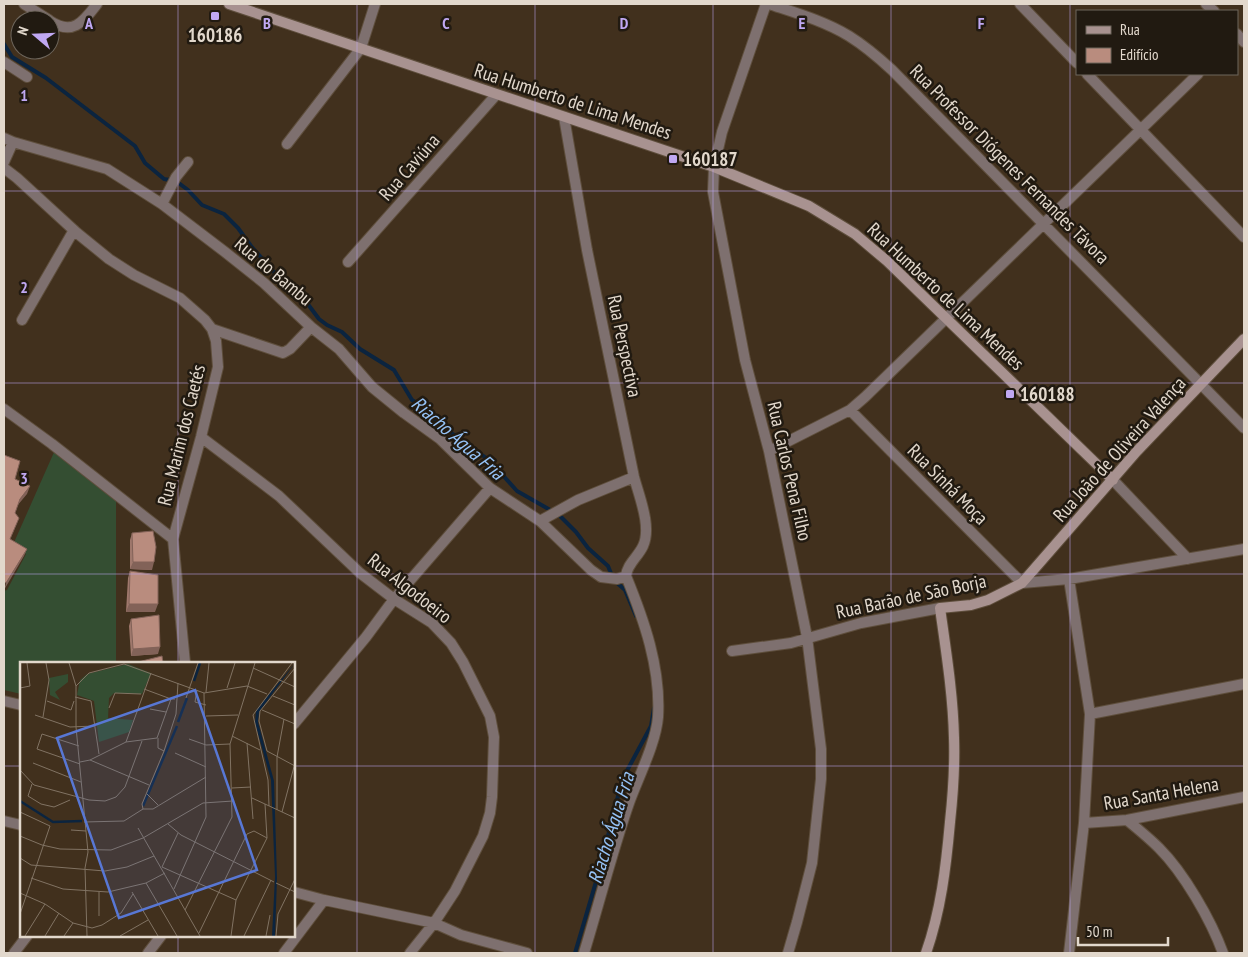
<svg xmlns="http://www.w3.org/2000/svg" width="1248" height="957" font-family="'PT Sans Narrow',sans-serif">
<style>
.grass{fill:#344e32}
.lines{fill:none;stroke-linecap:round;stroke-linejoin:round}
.stream{stroke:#0b243f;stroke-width:4}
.street-casing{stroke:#5e4e3c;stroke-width:12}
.secondary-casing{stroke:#5e4e3c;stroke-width:12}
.street{stroke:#7e706f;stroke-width:10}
.secondary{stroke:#a89290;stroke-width:10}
.wall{fill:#9f786c}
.shaded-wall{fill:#826258}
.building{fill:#b98c7e;stroke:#826258}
.grid{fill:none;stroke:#c0a8f3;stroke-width:1;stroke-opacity:0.55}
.poi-dot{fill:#c0a8f3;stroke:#211a11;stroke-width:2}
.labels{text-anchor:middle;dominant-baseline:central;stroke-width:5;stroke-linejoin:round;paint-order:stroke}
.poi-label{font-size:19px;font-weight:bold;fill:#e2d8cc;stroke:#211a11;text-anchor:start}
.street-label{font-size:19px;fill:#e2d8cc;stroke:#211a11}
.water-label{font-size:20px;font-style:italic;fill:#95c2f6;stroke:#211a11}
.inset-river{fill:none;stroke:#0b243f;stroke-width:2.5}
.inset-road{fill:none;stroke:#817363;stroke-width:1}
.view{fill:#5877d4;fill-opacity:0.15;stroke:#5877d4;stroke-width:2.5}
.inset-edge{fill:none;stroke:#e2d8cc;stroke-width:2.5}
.grid-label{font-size:16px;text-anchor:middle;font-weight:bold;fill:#c0a8f3;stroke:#211a11;stroke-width:5;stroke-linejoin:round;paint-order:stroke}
</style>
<rect width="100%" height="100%" fill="#41301d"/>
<!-- grass -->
<path class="grass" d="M55,450L116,497V663H21V694L4,690V591L7,590L26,554L12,547Z"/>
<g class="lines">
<!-- stream -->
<path class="stream" d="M4,44L12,57L46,78L135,146L145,163L164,179L176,181L188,190L202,205L224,214L238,228L251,246L288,288L304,299L319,319L327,325L342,332L360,349L394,370L412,400L426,409L439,424L489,460L517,491L559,515L576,532L588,548L608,566L612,576
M616,582L625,590L636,616
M575,953L600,868L622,780L651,726L654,708"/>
<!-- street casing -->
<g class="street-casing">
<path id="street" d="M24,4L49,20
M766,4L722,132L714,167L713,192L745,360L769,451L807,637L821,749V779L812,863L797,922L788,953
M769,4C796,13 824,21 849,36C865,46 879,58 892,70L1244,428
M1020,4L1077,63
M1206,4L1214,11
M50,21C73,36 83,22 97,4
M1237,34L1244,42
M4,62L27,77
M1087,74L1244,237
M564,117L587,250L634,477C639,496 652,527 643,546C638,557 627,564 626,576
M4,138L13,142L107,169L162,204L225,252L264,283L311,327L290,349L283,353L212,329
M287,144L361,48L375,4
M4,162L13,142
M4,168L17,178L77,233L109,259L134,275L180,298L205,320L212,329L216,341L218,367L201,437L173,539L185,663
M162,204L176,177L188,162
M348,262L496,95
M22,320L74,230
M311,327L339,349L372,387L404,413L440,439L490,488L540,521L591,570L601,577L617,579L626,576
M4,409L52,444L173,539
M850,410L1022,583L1069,579L1244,549
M201,437L279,496L360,573L394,599L432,623L451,643L463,662L490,716L494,737L492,797L490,813L483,836L455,891L434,923L410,953
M769,451L850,410L865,397L1198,74
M1113,480L1188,559
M540,521L578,500L634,477
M1069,579L1090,714L1084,823L1069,953
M732,651L791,643L861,623L940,608
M4,701L21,705
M1090,714L1244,684
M294,724L366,637L394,599L490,488
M1127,820C1138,829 1149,838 1159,848C1184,873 1211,920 1223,953
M4,821L21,825
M1084,823L1127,820L1244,797
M294,892L324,900L434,923L461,935L527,953
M14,953L27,936
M148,953L161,936
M284,953L324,900
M584,953C599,904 612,852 629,803C638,778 656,743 658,717C661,668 644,620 626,576"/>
</g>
<!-- secondary casing -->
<g class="secondary-casing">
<path id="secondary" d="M229,4L714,167L809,206L855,234L887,261L1113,480
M926,953C941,910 946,867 950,822C953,794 955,766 954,738C953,694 946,651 940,608L971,605L988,600L1022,583L1137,451L1244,339"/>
</g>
<!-- street -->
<use href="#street" class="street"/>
<!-- secondary -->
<use href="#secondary" class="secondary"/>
</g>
<!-- wall -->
<path class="wall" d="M132,533L152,570L130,569V540Z
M130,571L155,612H126L128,578Z
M131,619L158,654L131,656L129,626Z"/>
<!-- shaded-wall -->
<path class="shaded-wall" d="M30,486L27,494L17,506L20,499Z
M27,549L24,556L4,590L6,583Z
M133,562H154L152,570L130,569Z
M129,604H158L155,612H126Z
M160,647L158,654L131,656L133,649Z"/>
<!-- building -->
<path class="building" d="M4,455L20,461L15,479L30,486L20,499L15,513L19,518L10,539L27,549L6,583L4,582Z
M153,531L156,547L154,562H133L132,533Z
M130,571L158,575V604H129Z
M159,615L160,647L133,649L131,619Z
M162,656L163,663H134Z"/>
<!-- grid -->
<path class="grid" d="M178,4V663M357,4V953M535,4V953M713,4V953M891,4V953M1070,4V953M4,191H1244M4,383H1244M4,574H1244M4,766H21M294,766H1244M178,936V953"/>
<!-- markers -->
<g class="poi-dot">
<rect x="210" y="11" width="10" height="10" rx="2.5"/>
<rect x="668" y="154" width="10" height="10" rx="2.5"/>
<rect x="1005" y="389" width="10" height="10" rx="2.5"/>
</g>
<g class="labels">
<!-- poi labels -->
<g class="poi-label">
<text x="215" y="35" text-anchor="middle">160186</text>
<text x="683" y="159">160187</text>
<text x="1020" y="394">160188</text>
</g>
<!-- street labels -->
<g class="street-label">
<text transform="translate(573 101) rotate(18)">Rua Humberto de Lima Mendes</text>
<text transform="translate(1010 164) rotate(45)">Rua Professor Diógenes Fernandes Távora</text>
<text transform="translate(409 167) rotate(-49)">Rua Caviúna</text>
<text transform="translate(274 271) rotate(40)">Rua do Bambu</text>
<text transform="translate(946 296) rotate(43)">Rua Humberto de Lima Mendes</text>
<text transform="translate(625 346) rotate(78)">Rua Perspectiva</text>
<text transform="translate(181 435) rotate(-76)">Rua Marim dos Caetés</text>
<text transform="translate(1119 449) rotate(-48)">Rua João de Oliveira Valença</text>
<text transform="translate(790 471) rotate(77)">Rua Carlos Pena Filho</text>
<text transform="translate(948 484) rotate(45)">Rua Sinhá Moça</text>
<text transform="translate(410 588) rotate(38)">Rua Algodoeiro</text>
<text transform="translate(911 596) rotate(-12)">Rua Barão de São Borja</text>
<text transform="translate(1161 793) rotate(-10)">Rua Santa Helena</text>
</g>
<!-- water labels -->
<g class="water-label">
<text transform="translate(458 438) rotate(41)">Riacho Água Fria</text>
<text transform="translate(611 828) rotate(-73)">Riacho Água Fria</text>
</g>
</g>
<!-- overview -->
<g transform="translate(20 662)">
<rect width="275" height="275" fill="#41301d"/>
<path d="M108,2L131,11L122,32L94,31L89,36L88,56L113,58L109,70L79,80L74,39L57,33L60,18L67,12ZM48,12V20L35,30L40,38L30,33L29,16Z" fill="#344e32"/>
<path d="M275,1L239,50L238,60L254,119L257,216L255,274H252L255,215L251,118L235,61L236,48Z" fill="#0b243f"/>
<path class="inset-river" d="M174,19L180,1M158,60L167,36M0,139L33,160L62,159M123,144L157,64"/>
<path class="inset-road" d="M49,1L56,24V65L68,190L65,206L67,274M233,6L275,25M275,6L240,49L239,59L247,89L275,104M56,24L69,11L104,2L184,31M0,26L10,24L7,1M207,26L215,1M124,27L151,37M177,28L175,40L186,43M186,30L189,1M184,31L227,24L247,32M253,34L275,43M55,35L71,39L79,92M166,36L178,1M27,39L51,48L54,39M89,46L95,31L121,32M130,47L146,50M242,48L275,62M15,53L50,65L74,64M186,54L218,53M23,55L29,18L26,1M212,74L240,88M138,76V86L144,89L156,52L158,21M169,77L186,83L210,82M106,80L131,11M227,81L233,157M59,84L22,72L17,87L60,102M155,91L186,105M70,98L129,123M60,100L70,98L106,80L137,76L151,37H155M13,101L61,120M0,108L14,123L69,138L85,139L96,135L105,125L122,79M12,122L8,134L21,142L34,145L50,138M212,126L231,125M127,132L138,143M232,136L275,156M249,144L248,118L233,53L272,1M123,147H133L186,115M123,147L122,142L144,89M257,148V95L264,57M0,150L30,164L0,252M262,150L275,101M64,160L104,159L123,147M148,162L161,173L254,220M118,166L180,274M51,168L66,169M0,174L22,183L40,187L91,188L123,176L183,141L213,139M0,196L11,203L85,209L107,205L134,194M142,205L216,238M142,205L158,171M11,216L43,227L88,230L126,221L145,211M126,221L157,274M256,221L275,230M154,227L186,155L184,31M112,230L138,274M0,231L25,242L53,261L72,266L82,263L101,251L113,232M165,248L212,155L210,82L235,1M79,254V230M179,271L227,172L234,169L247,176M5,274L25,242M25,274L39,251M44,274L53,261M100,274L128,258M211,274L216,238L247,176L245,142M224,274L251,218M246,274L250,253M256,274L258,252L275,217"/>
<path class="view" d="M175,28L237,208L99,256L37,76Z"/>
<rect width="275" height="275" class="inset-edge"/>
</g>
<g class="grid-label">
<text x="89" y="29">A</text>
<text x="267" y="29">B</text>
<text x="446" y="29">C</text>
<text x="624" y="29">D</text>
<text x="802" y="29">E</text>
<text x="981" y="29">F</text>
<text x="24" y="101">1</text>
<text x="24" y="293">2</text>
<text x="24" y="484">3</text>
</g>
<!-- border -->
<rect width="1248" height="957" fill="none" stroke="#e2d8cc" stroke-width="10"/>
<!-- legend -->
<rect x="1076" y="10" width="162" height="65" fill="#211a11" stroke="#6e665c"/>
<rect x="1086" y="26" width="25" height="8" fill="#a89290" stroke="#6e665c"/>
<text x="1120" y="35" font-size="15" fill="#e2d8cc">Rua</text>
<rect x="1086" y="48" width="25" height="15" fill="#b98c7e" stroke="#6e665c"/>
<text x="1120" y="60" font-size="15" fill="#e2d8cc">Edifício</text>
<!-- north arrow -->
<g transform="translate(35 35) rotate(289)"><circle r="24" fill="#211a11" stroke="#6e665c"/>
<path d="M0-4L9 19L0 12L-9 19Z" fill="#c0a8f3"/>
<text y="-8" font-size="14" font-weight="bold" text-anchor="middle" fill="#e2d8cc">N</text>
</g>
<!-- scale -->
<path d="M1078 937v8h90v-8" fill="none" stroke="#e2d8cc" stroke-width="2.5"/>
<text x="1086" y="937" font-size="15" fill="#e2d8cc" stroke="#211a11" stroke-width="4" paint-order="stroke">50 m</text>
</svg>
